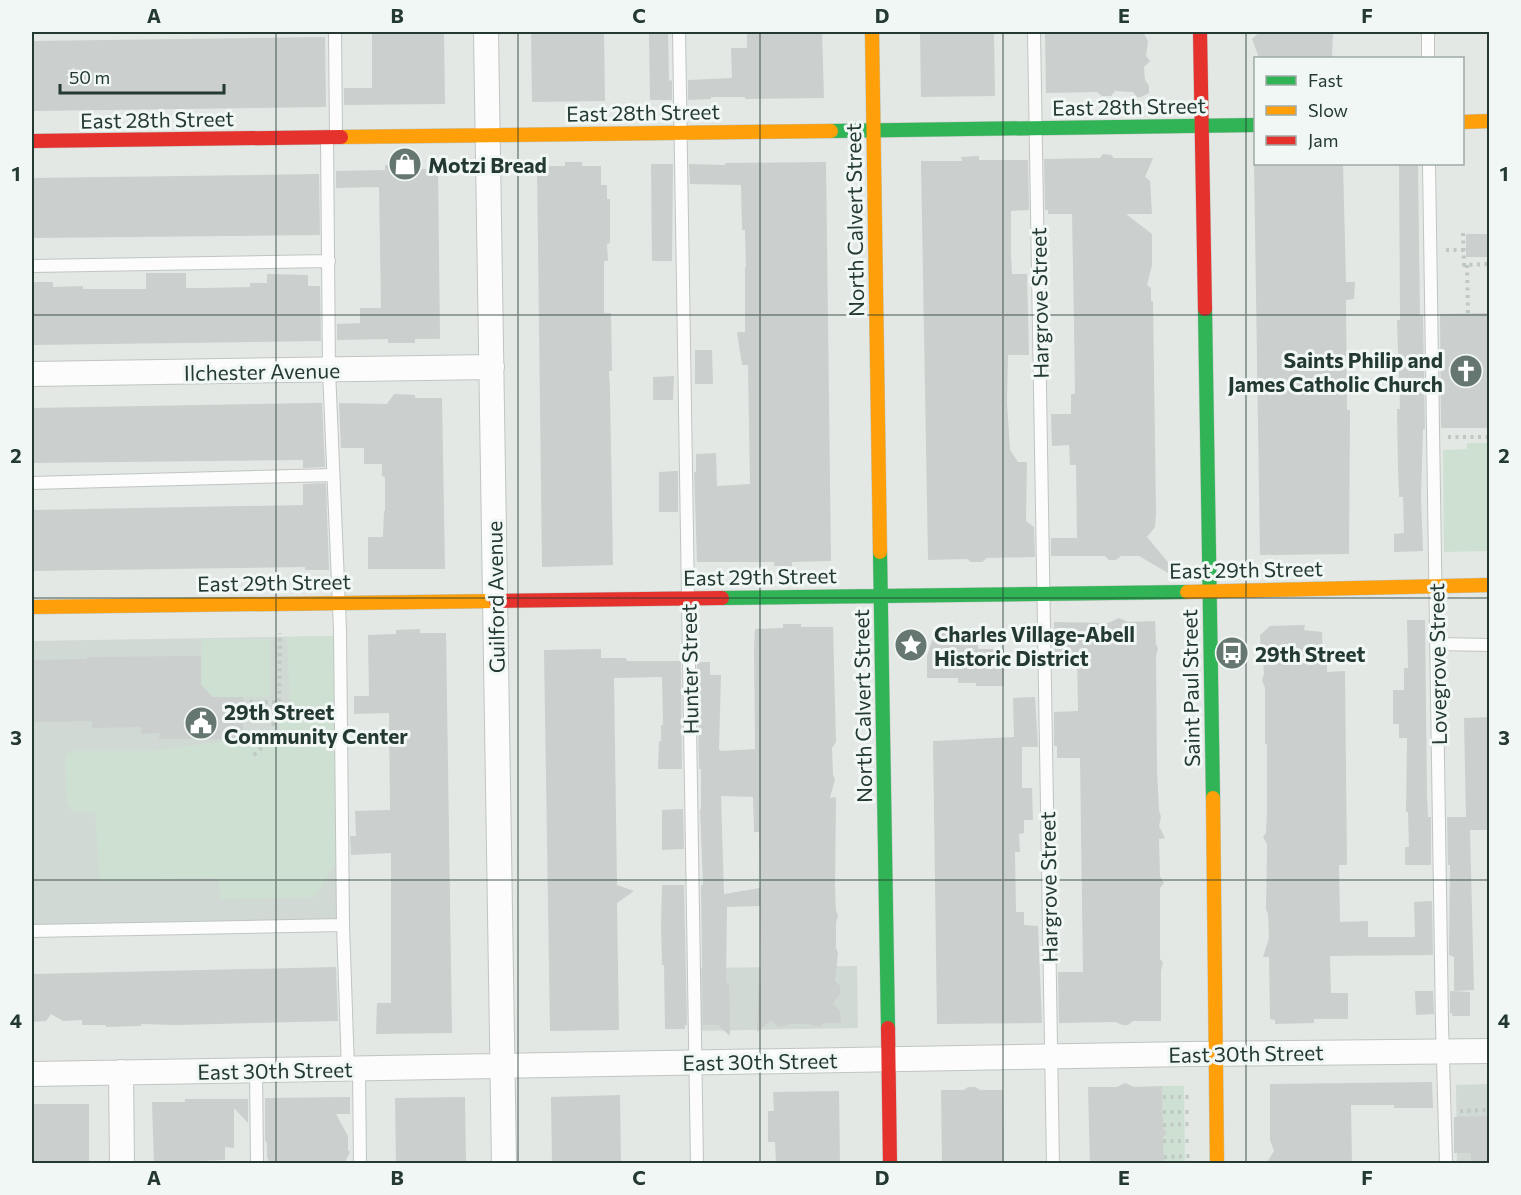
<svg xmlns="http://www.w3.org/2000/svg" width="1521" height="1195" font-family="Commissioner,sans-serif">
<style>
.built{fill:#d1d9d5}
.green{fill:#cee0d1}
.building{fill:#cbcfcd;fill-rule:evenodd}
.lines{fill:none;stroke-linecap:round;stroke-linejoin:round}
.lane-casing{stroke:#c0c5c2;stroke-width:14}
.street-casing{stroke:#c0c5c2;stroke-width:26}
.fast-casing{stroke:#c0c6c2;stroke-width:15}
.slow-casing{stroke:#c0c6c2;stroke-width:15}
.jam-casing{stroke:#c0c6c2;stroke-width:15}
.path{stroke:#c0c8c4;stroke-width:4;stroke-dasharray:3 4.5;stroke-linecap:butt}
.lane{stroke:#fbfcfb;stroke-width:12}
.street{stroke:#fbfcfb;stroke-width:24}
.fast{stroke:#30b455;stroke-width:14}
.slow{stroke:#ff9f0a;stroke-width:14}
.jam{stroke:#e5322d;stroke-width:14}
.grid{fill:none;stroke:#233931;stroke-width:1.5;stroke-opacity:0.55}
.labels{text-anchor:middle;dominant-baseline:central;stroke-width:6;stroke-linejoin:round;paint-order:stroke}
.street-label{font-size:21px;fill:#233931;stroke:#f1f7f4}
.poi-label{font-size:21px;font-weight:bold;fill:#233931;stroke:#f1f7f4;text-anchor:start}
.neatline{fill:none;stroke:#233931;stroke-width:2}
.grid-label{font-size:20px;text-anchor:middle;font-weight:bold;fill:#233931}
</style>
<rect width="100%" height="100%" fill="#e3e8e5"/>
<!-- built -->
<path class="built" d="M335,636L339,921L32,925V641Z
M857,966L858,1028L696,1031L694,968Z
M1489,1084V1163H1457L1456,1085Z"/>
<!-- green -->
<path class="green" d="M1467,443H1489V551L1444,552L1443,450L1467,449Z
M335,636L338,859L314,897L220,899L219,878L100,881L95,812H76L71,810L67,802L65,758L67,753L74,751H152L279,734V713L290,702L287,637Z
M202,639H270V697H203L201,684Z
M1162,1086H1184L1185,1163H1165C1161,1155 1162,1142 1166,1133L1163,1128Z"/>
<!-- building -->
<path class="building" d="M372,32H444L445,104L344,105V88H372Z
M531,32H604L605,101L532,102Z
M649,32H668L669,81L672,80V100H650Z
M747,32H822L824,98L745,99V97H711V99L688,100V80L732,78L731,48H747Z
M920,32H994L995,96L921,97Z
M1045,32H1143L1148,41L1146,56L1150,61L1144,67L1145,80L1149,86V93L1141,97H1137L1133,92L1115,91L1111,96H1102L1097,92L1046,93Z
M1260,32H1333L1332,58H1259L1252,39Z
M325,37L326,107L32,111V41Z
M1103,154L1111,155L1114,158H1153L1145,177L1150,181L1152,214H1126L1152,234V265L1147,285L1151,288V301H1153L1156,513L1155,527L1147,537L1177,573H1168L1139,556H1121L1116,560H1109L1105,556H1051V538H1077L1076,465H1070L1069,445L1052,446L1051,414H1071V394H1075L1074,321L1072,214H1048V210H1045L1044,159L1100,158Z
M979,156V160H1028L1029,210L1011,211V256L1012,274H1027L1029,355H1008L1007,402L1010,450L1018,462H1027L1026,521L1034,527L1035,557L987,558L982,562H971L967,559L928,560L921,161H962L961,157Z
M565,162H582V166H601V185H607V199H610V243L607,244L608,261H604V313H611L612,371H609L610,390L613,565L542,567L537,166H565Z
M826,162L831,561L792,562V566H774V562H697L694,472H696V454L716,453L717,486L750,484L748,365H742L737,332H745V267H746L745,230H742L741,185L690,184L689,164L725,165V163Z
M412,164V169H438L440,339H415V343H388V339L337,340V324L360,323V308H381L379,187L336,188V171L385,170V165Z
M651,164H673L672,261H652Z
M1254,164H1343L1346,282H1355L1354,299L1346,300L1347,410H1350L1349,554L1260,555Z
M1399,164H1418L1420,315H1423L1425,429H1423L1421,497L1423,551L1394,552V534L1404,533L1403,497H1399L1398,469L1397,409H1400L1397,320H1400V315Z
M319,174L320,235L32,238V178Z
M1466,234H1490V257H1466Z
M146,273H186V288H203L250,287V283H267V274L308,275V286H320L321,341L32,345V282H53V287L83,286V289H146Z
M1490,313V428H1441L1440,314Z
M695,350H712L713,384H695Z
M674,376L673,400H653V377Z
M394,394L415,395V398H442L445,569H368V537H383L384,511H385V477L382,476V464H364V448H341L339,403L387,404Z
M314,403H322L325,467L303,468V460L32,463V408Z
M674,471H678V512H659V472Z
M326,483L329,570H305V567L32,571V510L303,505V484Z
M1119,618L1128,622L1155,621L1156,644L1158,649L1156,656L1157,771L1159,810L1161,817L1159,826L1165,838L1159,839L1160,876L1164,883L1160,888V959L1163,962L1161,971V1021H1133L1128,1025H1122L1116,1022L1059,1023L1058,972H1083L1080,758H1057V746H1054V712L1078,711L1077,654H1055L1054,622L1108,623Z
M1407,620H1425L1427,796L1428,817H1431V865H1405V847H1409L1408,812H1406L1407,738H1399V724H1393V690H1404V668H1408Z
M783,624H801V627H833L836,742L832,748L833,775L835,779L830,798L836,797L835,887L836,911L838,915L836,923V948L838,953L835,981L840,986V994L833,1003L840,1012L841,1023H823L821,1026H814L811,1024H788L785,1026L778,1027L771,1020L757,1032L759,983H761L760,906L727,907L726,983H729L730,1036L718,1025H703L701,885H703L700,809H701V769H699L697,662H710V675H721L719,749L721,751L755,749L754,648L755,629L783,628ZM721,796L753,797L754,832H759L760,888L724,894Z
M937,625L949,636L978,635V649H1004V686H976V683H958V678H927V656Z
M1305,625L1304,630L1322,632L1323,657L1327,658V672L1345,671L1347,865H1339L1340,922L1368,921V937H1415L1414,902L1432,901L1433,955L1330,956L1331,993H1348V1019H1314V1023L1275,1024V1020L1270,1019L1269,957H1263L1269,938L1268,914L1266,909L1267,850V844L1263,837L1266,833L1267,814V744H1265V688L1262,680L1264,674L1263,659L1261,657L1260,635L1270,626Z
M420,629V633H446L452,1033L376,1034L377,1003H391V853L351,855L350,836H356L355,811L390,810L389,713L354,714V696H369L368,635L396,634V630Z
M601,649V658H626L627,661H681L682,769H658L659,741H661V725H663L662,677L614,678L617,885L634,891L617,903L619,1030L550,1031L544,650Z
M201,656V684L212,697H243V739H159L160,733L141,734V727L92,728V721L32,722V660L87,659V657Z
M1035,697L1038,747H1022V788H1032L1033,820H1024V833L1019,834L1020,852H1015L1016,912H1024V925L1038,926L1042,1023L937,1024L933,741L1014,737L1013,698Z
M1490,717V830H1470L1474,990L1454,991V957L1449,955L1450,865H1448L1447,817H1466L1464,718Z
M683,809L684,849L662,850V810Z
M662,885H684L687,1025H685V1029H665L664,965H662L661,926Z
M336,967L338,1021L176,1025L141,1024V1026L106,1027V1025H82V1020L63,1021L51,1014L46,1021L32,1022V974Z
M1415,991H1433L1434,1014L1416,1015Z
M1450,991L1470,992V1016H1452V1013H1450Z
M1432,1082L1433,1108H1394V1105H1351L1352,1164H1266L1274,1151L1270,1140V1084Z
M1125,1083L1134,1087L1162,1086L1163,1128L1167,1133L1163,1138L1164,1164H1090L1088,1087H1117Z
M968,1087H975L980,1090H1003L1004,1164H942L941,1090H964Z
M839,1091L840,1164H776L775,1142H768V1111H774L773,1092Z
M620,1095L621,1164H552L551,1097Z
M350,1097V1114H336L348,1136V1150L350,1152L344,1164H270L267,1157V1143L265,1141V1098Z
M465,1097L466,1164H396L395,1098Z
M185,1099H248V1123L234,1108V1148L225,1147V1160L198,1161L199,1164H154L152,1102H185Z
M32,1104H89V1164H32Z
M1490,1116V1164H1471V1153H1454V1117Z"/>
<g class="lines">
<!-- lane casing -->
<g class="lane-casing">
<path id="lane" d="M335,32L336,135
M679,32L697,1164
M1034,32L1053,1164
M1428,32V58
M327,138L329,370L340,630L343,925L348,1069
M1429,164L1442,1025L1446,1164
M32,266L329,261
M32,483L333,475
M1437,644L1490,645
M32,931L343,925
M359,1069L360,1164
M256,1070L257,1164"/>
</g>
<!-- street casing -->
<g class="street-casing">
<path id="street" d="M486,32L504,1164
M32,374L492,367
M121,1072L122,1164
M32,1074L1191,1054L1490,1051"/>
</g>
<!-- fast casing -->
<g class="fast-casing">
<path id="fast" d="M831,131L1256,125
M1205,309L1213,798
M880,552L888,1028
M722,598L1187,592"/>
</g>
<!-- slow casing -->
<g class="slow-casing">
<path id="slow" d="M872,32L880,552
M1462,122L1490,121
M341,137L831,131
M1187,592L1490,585
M32,607L496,601
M1213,798L1217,1164"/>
</g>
<!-- jam casing -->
<g class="jam-casing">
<path id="jam" d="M1200,32L1205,309
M32,141L341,137
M496,601L722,598
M888,1028L890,1164"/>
</g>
<!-- path -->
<path class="path" d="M1463,233L1464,265L1490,264
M1446,250H1466
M1467,265L1468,314
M1448,437H1490
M254,755L274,735L273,710H247V702H279L280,633
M1163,1097H1189
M1460,1111L1490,1110
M1163,1112H1189
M1163,1125L1190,1124
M1163,1141H1190
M1164,1157L1190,1156"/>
<!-- lane -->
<use href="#lane" class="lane"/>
<!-- street -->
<use href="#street" class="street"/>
<!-- fast -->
<use href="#fast" class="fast"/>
<!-- slow -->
<use href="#slow" class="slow"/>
<!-- jam -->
<use href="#jam" class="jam"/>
</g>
<!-- grid -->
<path class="grid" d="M276,32V1164M518,32V1164M760,32V1164M1003,32V1164M1246,32V1164M32,315H1490M32,598H1490M32,880H1490"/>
<!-- icons -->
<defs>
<g id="shop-disc" transform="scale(1.725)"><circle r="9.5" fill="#667670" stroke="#f1f7f4"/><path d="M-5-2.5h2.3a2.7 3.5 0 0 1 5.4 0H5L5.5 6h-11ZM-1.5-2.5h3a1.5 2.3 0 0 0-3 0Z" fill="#fff"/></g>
<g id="church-disc" transform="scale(1.725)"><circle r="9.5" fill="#667670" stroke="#f1f7f4"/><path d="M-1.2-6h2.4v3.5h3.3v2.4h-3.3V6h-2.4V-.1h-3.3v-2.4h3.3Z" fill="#fff"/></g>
<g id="sight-disc" transform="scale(1.725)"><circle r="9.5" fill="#667670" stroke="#f1f7f4"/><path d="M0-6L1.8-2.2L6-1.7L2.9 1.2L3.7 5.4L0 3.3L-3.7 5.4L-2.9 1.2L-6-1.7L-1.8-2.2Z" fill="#fff"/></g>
<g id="bus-disc" transform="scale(1.725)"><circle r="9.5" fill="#667670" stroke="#f1f7f4"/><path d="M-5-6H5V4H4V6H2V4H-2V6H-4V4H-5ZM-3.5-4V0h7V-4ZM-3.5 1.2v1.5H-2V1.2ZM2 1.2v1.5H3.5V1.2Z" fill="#fff"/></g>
<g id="civic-disc" transform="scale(1.725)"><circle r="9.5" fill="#667670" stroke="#f1f7f4"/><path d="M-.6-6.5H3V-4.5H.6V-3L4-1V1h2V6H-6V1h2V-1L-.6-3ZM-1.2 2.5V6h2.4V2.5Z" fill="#fff"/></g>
</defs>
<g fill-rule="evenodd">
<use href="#shop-disc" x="405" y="164"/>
<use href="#church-disc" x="1466" y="371"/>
<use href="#sight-disc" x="911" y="645"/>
<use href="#bus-disc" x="1232" y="653"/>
<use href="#civic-disc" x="201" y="723"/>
</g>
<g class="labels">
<!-- street labels -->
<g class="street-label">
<text transform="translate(1129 106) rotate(-1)">East 28th Street</text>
<text transform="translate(643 112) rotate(-1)">East 28th Street</text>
<text transform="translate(157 119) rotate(-1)">East 28th Street</text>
<text transform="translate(854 220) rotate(-91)">North Calvert Street</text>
<text transform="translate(1039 303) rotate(-91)">Hargrove Street</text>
<text transform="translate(262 371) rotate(-1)">Ilchester Avenue</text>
<text transform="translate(1246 569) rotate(-1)">East 29th Street</text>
<text transform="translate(760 576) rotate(-1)">East 29th Street</text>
<text transform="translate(274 582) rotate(-1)">East 29th Street</text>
<text transform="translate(495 597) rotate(-91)">Guilford Avenue</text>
<text transform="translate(1437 664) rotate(-91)">Lovegrove Street</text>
<text transform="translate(689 669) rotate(-91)">Hunter Street</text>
<text transform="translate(1190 688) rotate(-91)">Saint Paul Street</text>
<text transform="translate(862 706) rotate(-91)">North Calvert Street</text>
<text transform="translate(1048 887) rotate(-91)">Hargrove Street</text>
<text transform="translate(1246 1053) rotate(-1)">East 30th Street</text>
<text transform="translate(760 1061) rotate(-1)">East 30th Street</text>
<text transform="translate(275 1070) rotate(-1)">East 30th Street</text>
</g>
<!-- poi labels -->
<g class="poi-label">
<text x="428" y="164">Motzi Bread</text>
<text x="1443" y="359" text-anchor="end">Saints Philip and<tspan x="1443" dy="24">James Catholic Church</tspan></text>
<text x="934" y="633">Charles Village-Abell<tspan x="934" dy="24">Historic District</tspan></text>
<text x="1255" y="653">29th Street</text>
<text x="224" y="711">29th Street<tspan x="224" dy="24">Community Center</tspan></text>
</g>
</g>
<!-- border -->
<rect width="1521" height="1195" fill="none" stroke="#f1f7f4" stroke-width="66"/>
<!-- legend -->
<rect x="1254" y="57" width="210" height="108" fill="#f1f7f4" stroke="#9faba6" stroke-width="1.5"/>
<rect x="1266" y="76" width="30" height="9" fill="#30b455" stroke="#9faba6" stroke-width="1.5"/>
<text x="1308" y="87" font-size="18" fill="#233931">Fast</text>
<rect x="1266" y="106" width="30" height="9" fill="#ff9f0a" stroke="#9faba6" stroke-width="1.5"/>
<text x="1308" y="117" font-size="18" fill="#233931">Slow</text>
<rect x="1266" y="136" width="30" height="9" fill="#e5322d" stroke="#9faba6" stroke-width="1.5"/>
<text x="1308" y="147" font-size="18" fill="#233931">Jam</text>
<!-- scale -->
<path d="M60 84v9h164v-9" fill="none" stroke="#233931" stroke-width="3"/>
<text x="69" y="84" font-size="18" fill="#233931" stroke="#f1f7f4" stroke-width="4.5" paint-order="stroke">50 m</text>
<rect x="33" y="33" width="1455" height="1129" class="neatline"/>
<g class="grid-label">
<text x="154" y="23">A</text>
<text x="397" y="23">B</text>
<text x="639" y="23">C</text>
<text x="882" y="23">D</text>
<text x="1124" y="23">E</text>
<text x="1367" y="23">F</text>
<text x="16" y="181">1</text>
<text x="1504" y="181">1</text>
<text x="16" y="463">2</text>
<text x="1504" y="463">2</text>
<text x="16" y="745">3</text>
<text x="1504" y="745">3</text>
<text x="16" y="1028">4</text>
<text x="1504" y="1028">4</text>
<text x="154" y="1185">A</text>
<text x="397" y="1185">B</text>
<text x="639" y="1185">C</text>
<text x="882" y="1185">D</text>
<text x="1124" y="1185">E</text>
<text x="1367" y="1185">F</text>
</g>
</svg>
